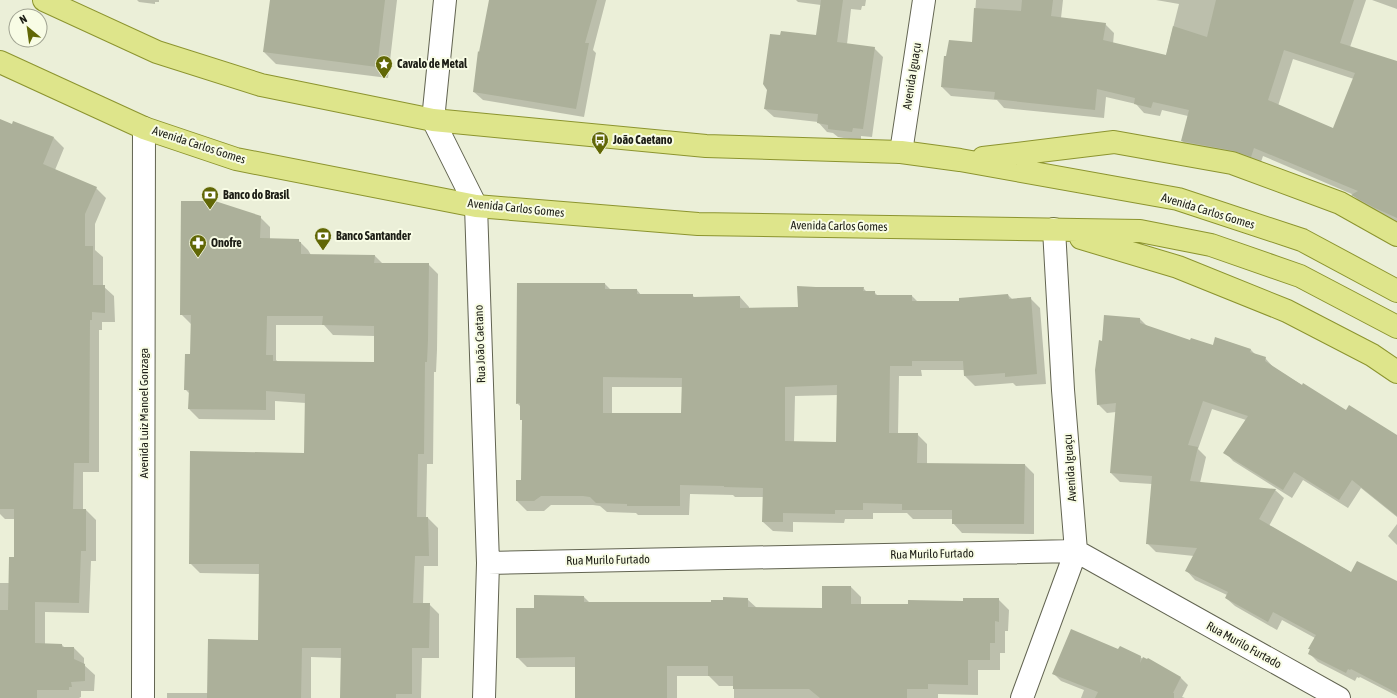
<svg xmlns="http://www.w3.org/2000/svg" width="1397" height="698" font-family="'Asap Condensed',sans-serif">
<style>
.shadow{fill:#0003;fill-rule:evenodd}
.building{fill:#acb09a;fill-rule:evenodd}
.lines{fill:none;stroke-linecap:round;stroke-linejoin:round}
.minor-casing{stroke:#626451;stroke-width:24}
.major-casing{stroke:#8c942f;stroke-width:24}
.minor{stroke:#fff;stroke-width:22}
.major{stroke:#dee58b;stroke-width:22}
.labels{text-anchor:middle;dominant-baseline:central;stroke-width:4;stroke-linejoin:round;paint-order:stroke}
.poi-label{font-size:12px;font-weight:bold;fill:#1c1d15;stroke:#f8fce5;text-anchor:start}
.street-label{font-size:12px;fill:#1c1d15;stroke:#f8fce5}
</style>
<rect width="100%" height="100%" fill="#ebefd8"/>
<!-- shadow -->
<path class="shadow" d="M137,0H159V2H155V4L139,2Z
M271,0H397L388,78L276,64L264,52Z
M490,0H606L593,50L596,53L584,117L483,100L474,92L480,53Z
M796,0H866L865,6H862L861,10L851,9L847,44L874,48L883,57L872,137L861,136V141L838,137L833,133L827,132L818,122L774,117L765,109L817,36L821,5L798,2Z
M976,0H1063L1061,18L1105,24L1114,33L1113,44L1166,56L1179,4L1156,0H1366L1350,47L1397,62V222L1362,204L1353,195H1354L1263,156L1260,165L1191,150L1182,141L1188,116L1162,110L1160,116L1144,113L1136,104L1106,97L1104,118L1004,108L997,100L951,96L942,87L973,43ZM1293,59L1354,79L1334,129L1278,106Z
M1372,0H1397V9Z
M0,120L13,125L14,123L54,138L64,148L55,170L96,188L106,198L95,224V250L103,257V286L114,296L115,322H102V330H99V472H83V510H86L96,520V561H91L89,613L45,612V644L62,645L65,648H74L84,658V665L95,675L94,691H81V697L79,698H0V583H10L15,558V519H5L0,514Z
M260,217L270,227V240H298L308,250L311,255L375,256L383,264H428L438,274L437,350L436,372H434L433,464H427L426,518H428L438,528V566H424L423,604H429L439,614V658H422L421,698H342V658L311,657V698H167V693H208L259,641L260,574L200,573L190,563L305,454L306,403L275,401V420L199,419L189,409L190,394L185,389L191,355V324L181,314ZM276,325H324L333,335L375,336V363L278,362L276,360Z
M605,284L611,290H637L641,295H692L695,298L740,297L749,307V309L799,308L863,288L867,292H874L878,296H912L918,302H960L1008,295L1012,299L1030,298L1040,308L1046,384L1016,386L1013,383L975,386L965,376V370H921L922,376H899L898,434H917L927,444V464L1025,465L1034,474V534L962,533L953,523V519H913L907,513H873V519H845L844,523L793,522V532L773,531L763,522L764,497H735L733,495L690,494L689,515H638L636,513L607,512L600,506L593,505H551L544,511H527L517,501L522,481L523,421L521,419V407L517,403ZM612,387H683L682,414H612ZM838,395L837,443L794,442L795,396Z
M1140,319L1148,327L1191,341L1213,346L1216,338L1251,350L1256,355L1265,358L1274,368L1346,412L1397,436V517L1361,488L1348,508L1303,480L1292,498L1233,461L1225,452L1246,420L1212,409L1198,449L1206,457L1200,483L1275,490L1284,498L1269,526L1352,573L1397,582V696L1360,677L1359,678L1357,677L1355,681L1318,662L1309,653L1311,650L1309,649L1315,638L1282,620L1277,630L1235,606L1226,598L1227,595L1195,580L1187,571L1194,556L1156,552L1147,543L1152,484L1120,482L1111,473L1116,412L1107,413L1098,404L1102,342Z
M1397,524V545L1388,536Z
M851,587L861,597V605H909L998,599L1009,610L1008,631H1005V653H1000V670H978V695L938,694V698H734V686H719L709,676H677V698H576V667H527L517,657L535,609L584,597L590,603H712L747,599L757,608L823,609Z
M1119,651L1140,657L1143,659L1181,678L1188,685L1182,697L1185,698H1081L1084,690L1061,681L1053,673Z"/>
<!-- building -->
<path class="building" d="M270,0H385L377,67L263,52Z
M489,0H597L585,43H589L576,109L473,92L478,51L479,52Z
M821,0H843L837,42L875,47L863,129L853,128L852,132L828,129V125L817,123L818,114L764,109L767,90L763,84L770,34L780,35L781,31L816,35Z
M1022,0H1053L1051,16L1106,23L1103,40L1166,55L1173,26L1207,37L1216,0H1354L1340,43L1397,61V218L1375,208L1351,195L1358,191L1254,148L1251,157L1234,151L1181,141L1189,110L1153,102L1151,108L1134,104L1135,98L1097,89L1095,110L994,99L995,92L941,87L944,56H946L949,40L972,42L974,8L1021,11ZM1284,50L1355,73L1333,128L1268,100Z
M0,119L12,124L13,121L54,137L43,164L97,187L85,214V246H93V285H105V313L92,312V320H90L89,463H74L73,509H86V551H81L79,603L35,602V643L62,644V647H74V659L85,664V681L71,682L72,687H69V690H37V698H0V610H8L9,557H14V509H0Z
M181,201H215L261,216L260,238L299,239V242H301V254L375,255L374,263H429L428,340L427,362H425L424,454H418L417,517H428L429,556H415L413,603H430L429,648H412V694H396V698H340L341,648H302L301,698H207L208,639L258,640L259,564H189L190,451L304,453L305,394L266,391V410L188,409L189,390H184L185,354H190L191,315H180ZM267,316H323L322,325L374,326V362L273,361V355H266Z
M517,283H605V289H637V294H693V297L740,296V308L798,307L797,286L816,287H864L863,291H875V295H912V301H959V298L1008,294L1009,299L1031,297L1037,374L1005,377V373L964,376L963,361H912V366H890L889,433H918L917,463L1025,464L1024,524H952V510H902V504L863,503V510H835V514L783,513V522H762L763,488L724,487V486L680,485V506H627V504L596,503L590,497L583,496H541L534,501H516V480H521L522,420H520V403L516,404ZM603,377L682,378L681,413H603ZM837,385L836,442L785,441V387Z
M1104,315L1140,318V323L1190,340L1191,338L1213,345L1215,337L1251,349L1250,352L1266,357L1265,361L1302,385L1303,383L1346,410L1349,405L1397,435V516L1352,480L1339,500L1294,472L1283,490L1223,453L1248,416L1203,401L1188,445L1198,447L1190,481L1276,489L1259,519L1351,572L1357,561L1397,581V693L1351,669L1350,670L1348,669L1346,673L1308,654L1310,649H1308L1316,635L1273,612L1268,622L1225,598L1228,592L1185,571L1197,548L1146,544L1152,476L1110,473L1116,403L1097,405L1095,370L1099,340L1102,341Z
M822,586H851V604H908V600L963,601V598H999V622L995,621V643H990V660H968V685L928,684V689H907V698H820L809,689H733V676H708V666H667V698H575V657L516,658V608H534V595L584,596V602H711V600H723V597L748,598V607L822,608Z
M1071,629L1118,649L1120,646L1141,656L1140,663L1143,657L1147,659L1148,658L1181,677L1173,693H1174V698H1095L1098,692L1052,674Z"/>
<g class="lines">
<!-- minor casing -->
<g class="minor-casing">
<path id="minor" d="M445,0L433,120L476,206L488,563L484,698
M901,152L924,0
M488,563L1076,551L1339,698
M143,698L144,128
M1022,698L1076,551L1063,390L1054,229"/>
</g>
<!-- major casing -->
<g class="major-casing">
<path id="major" d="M44,0L157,52L261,85L433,120L706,146L901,152L960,160L1178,199L1302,240L1397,291
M0,62L144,128L236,159L476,206L698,224L1140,231L1211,245L1300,276L1397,327
M983,158L1114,142L1232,163L1340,203L1397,235
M1081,238L1178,267L1287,311L1372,355L1397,372"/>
</g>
<!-- minor -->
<use href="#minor" class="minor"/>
<!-- major -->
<use href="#major" class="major"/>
</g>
<!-- icons -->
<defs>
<g id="sight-pin" transform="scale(0.9)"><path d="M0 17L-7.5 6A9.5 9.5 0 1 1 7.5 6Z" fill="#616706" stroke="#f8fce5"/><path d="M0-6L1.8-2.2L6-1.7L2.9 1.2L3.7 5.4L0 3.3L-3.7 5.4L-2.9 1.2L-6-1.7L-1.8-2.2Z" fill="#fff"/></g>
<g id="bus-pin" transform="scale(0.9)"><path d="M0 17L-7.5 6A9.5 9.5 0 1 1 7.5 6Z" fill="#616706" stroke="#f8fce5"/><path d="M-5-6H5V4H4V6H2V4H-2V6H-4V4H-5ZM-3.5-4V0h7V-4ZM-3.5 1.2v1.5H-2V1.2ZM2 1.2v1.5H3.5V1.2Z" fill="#fff"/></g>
<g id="bank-pin" transform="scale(0.9)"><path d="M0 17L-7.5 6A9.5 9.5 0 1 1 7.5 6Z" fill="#616706" stroke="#f8fce5"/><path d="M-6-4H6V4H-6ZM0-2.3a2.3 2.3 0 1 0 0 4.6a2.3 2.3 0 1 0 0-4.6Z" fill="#fff"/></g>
<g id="pharmacy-pin" transform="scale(0.9)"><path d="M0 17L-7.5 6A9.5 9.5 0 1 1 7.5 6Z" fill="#616706" stroke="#f8fce5"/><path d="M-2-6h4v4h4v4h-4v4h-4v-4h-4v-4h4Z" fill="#fff"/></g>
</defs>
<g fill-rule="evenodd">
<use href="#sight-pin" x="384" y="64"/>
<use href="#bus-pin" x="600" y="140"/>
<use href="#bank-pin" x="210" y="195"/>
<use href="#bank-pin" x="323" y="236"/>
<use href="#pharmacy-pin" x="198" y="243"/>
</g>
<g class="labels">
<!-- poi labels -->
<g class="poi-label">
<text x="397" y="64">Cavalo de Metal</text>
<text x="613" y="140">João Caetano</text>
<text x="223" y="195">Banco do Brasil</text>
<text x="336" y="236">Banco Santander</text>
<text x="211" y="243">Onofre</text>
</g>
<!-- street labels -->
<g class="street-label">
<text transform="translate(912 76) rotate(-81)">Avenida Iguaçu</text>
<text transform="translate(199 145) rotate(18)">Avenida Carlos Gomes</text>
<text transform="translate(516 208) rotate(6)">Avenida Carlos Gomes</text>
<text transform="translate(1208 211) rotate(17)">Avenida Carlos Gomes</text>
<text transform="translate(839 226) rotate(1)">Avenida Carlos Gomes</text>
<text transform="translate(480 344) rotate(-92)">Rua João Caetano</text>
<text transform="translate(144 413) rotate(-90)">Avenida Luiz Manoel Gonzaga</text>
<text transform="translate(1070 468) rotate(-94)">Avenida Iguaçu</text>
<text transform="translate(932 554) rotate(-1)">Rua Murilo Furtado</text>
<text transform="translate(608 560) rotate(-1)">Rua Murilo Furtado</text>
<text transform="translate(1244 645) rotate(29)">Rua Murilo Furtado</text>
</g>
</g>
<!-- north arrow -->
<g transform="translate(28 28) rotate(331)"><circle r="19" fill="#f8fce5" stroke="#a0a392"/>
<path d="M0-3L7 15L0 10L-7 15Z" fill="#616706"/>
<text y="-6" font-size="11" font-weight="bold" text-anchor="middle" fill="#1c1d15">N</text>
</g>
</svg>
